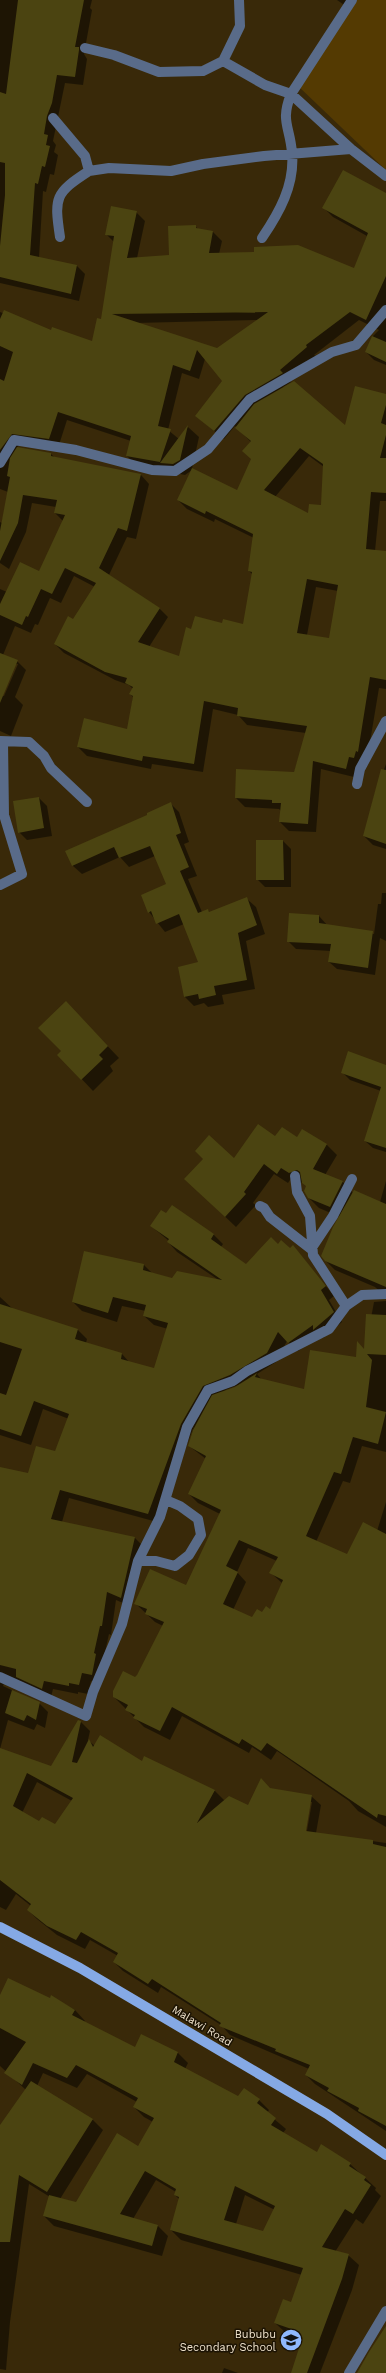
<svg xmlns="http://www.w3.org/2000/svg" width="386" height="2373" font-family="'Work Sans',sans-serif">
<style>
.green{fill:#543a02}
.shadow{fill:#0007;fill-rule:evenodd}
.building{fill:#4b4411;fill-rule:evenodd}
.lines{fill:none;stroke-linecap:round;stroke-linejoin:round}
.minor{stroke:#596b89;stroke-width:10}
.major{stroke:#85a9e5;stroke-width:10}
.labels{text-anchor:middle;dominant-baseline:central;stroke-width:3;stroke-linejoin:round;paint-order:stroke}
.street-label{font-size:11px;fill:#eee1cb;stroke:#1c1303}
.poi-label{font-size:11px;fill:#eee1cb;stroke:#1c1303;text-anchor:end}
</style>
<rect width="100%" height="100%" fill="#392909"/>
<!-- green -->
<path class="green" d="M356,0H386V170L297,85Z"/>
<!-- shadow -->
<path class="shadow" d="M0,0H92L90,8L92,10L84,54L87,59L83,85L65,83L53,141L56,145L54,152L58,155L54,175L50,174L46,192L43,191L39,258L77,266L85,274L79,301L0,283Z
M337,0H357L350,9Z
M386,194V365L374,360L366,352L372,337L379,330L359,320L314,355L316,356L288,379L291,382L283,387L345,427L386,395V501H380L375,551L386,552V689L379,688L367,760L354,777L321,769L316,832L289,831L280,822L281,811L279,809L245,807L236,798L294,773L306,733L247,725L238,715L213,709L203,772L152,764L151,769L87,756L78,747L128,730L133,697L130,694L133,689L129,685L115,680L64,653L55,644L74,620L95,587L74,576L61,603L50,598L38,625L35,624L31,633L15,626L3,655L17,661L26,670L15,697L23,705L11,736L0,731V589L7,592L39,572L63,521L55,513L56,507L32,503L26,532L9,569L0,563V522L2,523L8,492L0,489V312L51,331L92,342L102,320L114,242L106,234L136,212L145,221L137,258L170,256L195,226L199,230L213,232L222,241L219,254L354,270L367,236L333,217L324,208ZM258,320L218,349L136,323ZM205,359L223,381L196,416L224,439L235,426L251,442L252,459L237,491L192,469L199,437L188,427L179,439L168,430L182,373L199,379ZM67,420L131,441L127,456L136,465L185,475L192,470L178,500L187,509L214,522L215,519L254,538L249,571L253,575L244,625L223,624L192,630L180,657L149,647L168,617L159,608L109,575L127,537L136,539L149,484L141,475L55,458L51,454L17,448L21,442L58,448ZM309,456L324,467L322,506L309,514L275,497ZM316,587L338,591L330,639L307,635ZM15,664H18L4,696H2Z
M386,764V849L373,845L364,836L375,793Z
M39,798L47,806L52,836L27,840L19,832Z
M170,803L179,812L189,842L184,844L197,876L188,879L202,912L208,910L210,913L247,899L256,907L265,934L246,941L255,989L222,995L224,1004L208,1007L204,1003L194,1006L185,997L179,968L200,963L184,924L165,932L149,912L167,885L155,856L129,867L120,857L82,874L73,866L67,851L149,815Z
M283,841L291,849V887H265L257,879Z
M382,893H386V941L380,938L375,975L337,969L329,962L331,951L296,949L288,941L319,916L327,925L374,934L378,904H381Z
M77,1014L119,1058L110,1066L113,1071L93,1091L59,1055L62,1052Z
M386,1066V1152L373,1148L365,1141L381,1091L350,1080L342,1072Z
M302,1130L327,1145L337,1155L325,1175L343,1182L353,1193L380,1202L386,1181V1297L375,1287L335,1270L326,1261L340,1217L319,1208L308,1197L307,1186L303,1182L300,1183L292,1177L288,1183L274,1174L253,1203L256,1205L236,1227L196,1189L234,1160L276,1137L297,1138Z
M172,1206L214,1235L223,1244L221,1247L246,1265L278,1245L290,1250L293,1246L334,1296L329,1300L342,1322L323,1338L320,1336L298,1351L287,1341L276,1362L257,1374L262,1380L305,1391L357,1358L365,1350L374,1302L386,1301V1452L362,1446L350,1483L343,1481L316,1542L347,1555L377,1531L386,1502V1827L358,1811L349,1801L277,1751L271,1760L252,1747L249,1753L182,1716L170,1740L144,1727L114,1697L136,1678L163,1626L155,1622L135,1603L151,1570L186,1587L220,1514L198,1503L189,1494L206,1459L189,1446L194,1426L157,1522L69,1498L62,1522L135,1538L144,1547L130,1606L116,1600L111,1635L109,1634L103,1661L101,1683L91,1681L88,1694L78,1692V1694L53,1689L51,1697L5,1681L3,1686L39,1703L48,1712L45,1728L37,1724L34,1730L8,1720L0,1749L51,1767L81,1722L90,1731L88,1740L95,1746L215,1791L225,1801L248,1806L271,1789L311,1796L321,1805L316,1833L386,1843V2131L315,2084L306,2075L309,2069L230,2035L221,2025L161,1987L158,1993L123,1971L114,1962L118,1956L90,1940L85,1949L57,1935L37,1919L28,1910L31,1906L16,1894L6,1910L0,1907V1468L29,1474L55,1452L69,1419L43,1409L31,1445L0,1435V1297L13,1309L78,1330L87,1339L86,1343L122,1354L130,1363L155,1370L168,1329L154,1325L144,1316L146,1311L122,1306L117,1322L82,1311L73,1302L144,1265L152,1273L173,1279L220,1281L177,1252L168,1242L169,1241L151,1226L166,1214ZM241,1384L236,1388L226,1391L225,1390ZM248,1548L277,1561L271,1573L282,1583L270,1610L253,1619L233,1610L246,1582L237,1572ZM37,1782L72,1801L55,1825L39,1823L22,1813ZM310,1802H312L306,1836H304Z
M0,1997L50,1999L51,1997L75,2010L85,2021L84,2022L136,2049L178,2053L188,2063L185,2069L238,2097L259,2100L269,2110L267,2113L286,2129L283,2133L317,2153L350,2164L376,2188L375,2190L381,2196L363,2224L356,2219L335,2252L348,2255L359,2265L352,2290L320,2373H294L302,2344L298,2340L299,2338L286,2333L275,2323L292,2303L302,2275L181,2240L171,2230L179,2199L175,2195L176,2192L156,2180L133,2219L158,2226L168,2236L162,2256L54,2226L44,2216L50,2197L29,2184L10,2322L6,2370L0,2369V2126L26,2090L0,2066ZM43,2073L77,2088L87,2074L137,2102L134,2107L144,2117L153,2122L138,2147L77,2204L60,2199L103,2130L93,2120L37,2086ZM245,2195L275,2210L264,2232L236,2224Z
M224,2368L238,2373H222Z"/>
<!-- building -->
<path class="building" d="M18,0H84L75,47H79V50L75,77L57,75L52,103L47,116L44,134L48,135L46,145L50,146L45,167L42,166L38,184L35,183L30,255L77,265L71,294L0,277V246L5,195V163L0,162V92L6,94Z
M343,170L386,193V276L366,320L350,312L306,345L307,347L280,370L283,373L245,395L214,431L195,416L222,381L197,350L190,371L173,365L158,426L171,429L160,462L126,456L131,436L58,412L49,439L12,434L0,450V379L4,381L13,352L0,346V319L4,310L51,330L52,327L92,341L97,318L101,319L114,236L105,235L111,206L137,211L127,258L169,255L168,226L196,225V228L213,231L209,253L254,252V247L298,245L354,268L368,233L322,208ZM268,312L217,348L112,314Z
M372,336L386,342V362L365,352Z
M294,381L345,425L355,386L386,394V405L381,423L386,425V435L380,458H386V493L371,492L366,549L386,551V680L370,677L358,752L356,751L354,758L349,757L346,769L313,761L308,824L279,822L281,803H272V800L235,798L236,769L294,772L307,726L237,716L238,708L204,701L194,764L143,756L142,761L77,747L84,718L127,729L133,696L129,694L133,687L125,683L127,678L105,672L54,644L68,616L73,619L96,583L65,568L52,594L41,589L28,617L26,616L22,625L0,615V604L20,562L39,571L65,515L54,513L57,500L23,495L18,523L0,561V531L10,477L7,476L10,458L17,447L51,453V456L141,474L127,531L118,528L99,568L160,608L138,642L179,656L186,627L191,629L195,616L222,623L223,619L243,624L252,572L248,571L253,534L206,511L205,514L177,500L192,468L237,490L251,459L242,451L251,441L235,428L254,404ZM300,448L323,464L321,505L309,504L308,513L264,490ZM307,579L338,585L329,638L297,633Z
M188,425L180,460L173,464L160,463Z
M0,653L18,660L0,703Z
M381,769L386,770V844L363,836Z
M39,797L44,828L18,833L13,801Z
M171,802L181,833L176,835L189,867L180,871L198,913L208,909L209,912L247,897L257,925L238,933L247,980L214,986L216,995L199,999L198,994L184,997L178,967L198,962L179,914L156,924L151,911L148,913L141,895L166,884L150,846L119,858L114,847L72,866L65,851L147,815V813Z
M256,840H283L284,880H256Z
M289,913L319,915V923L373,931L368,968L328,962L331,944L287,942Z
M66,1001L108,1046L99,1055L103,1059L81,1080L57,1055L61,1051L38,1028Z
M348,1051L386,1065V1148L364,1141L381,1087L341,1073Z
M258,1124L275,1136L282,1127L297,1137L302,1129L327,1144L313,1169L343,1181L330,1207L308,1198L304,1191L306,1186L302,1183L300,1172L297,1170L289,1173L281,1168L277,1174L264,1164L244,1192L246,1194L225,1217L184,1179L203,1159L195,1151L209,1135L234,1158Z
M354,1190L386,1204V1287L325,1261L321,1256L333,1227Z
M172,1205L214,1234L211,1239L246,1264L271,1237L278,1244L281,1240L290,1248L293,1245L326,1286L321,1290L334,1312L313,1330V1325L288,1343L278,1332L267,1353L230,1375L203,1386L181,1424L148,1514L60,1490L51,1519L135,1537L121,1598L107,1592L102,1626H100L94,1653L96,1654L92,1675L82,1673L79,1685L69,1683V1686L44,1681L42,1689L16,1677V1669L0,1665V1467L28,1473L36,1446L55,1451L69,1414L34,1401L21,1436L0,1429V1393L6,1395L22,1349L0,1342V1304L78,1329L75,1339L122,1353L121,1359L154,1368L168,1323L143,1316L146,1305L113,1297L108,1313L72,1302L84,1251L144,1264L143,1270L172,1278L177,1271L222,1280L167,1242L169,1239L150,1226L161,1210L166,1213Z
M366,1314L386,1315V1355L367,1354L372,1360L366,1407L386,1412L378,1444L353,1437L341,1474L334,1472L306,1536L347,1554L363,1522L386,1534V1816L378,1814L377,1818L267,1743L261,1751L242,1739L239,1744L172,1707L160,1731L133,1718L135,1715L125,1710L128,1705L113,1697V1691L123,1671L135,1677L137,1675L164,1622L145,1614L147,1609L134,1604L150,1569L186,1585L221,1510L188,1494L206,1456L188,1446L193,1430L212,1395L235,1387L257,1373L255,1377L304,1389L310,1350L356,1357L357,1341L364,1349ZM239,1540L278,1557L269,1573L283,1580L270,1609L266,1606L262,1612L257,1609L252,1617L223,1604L238,1572L226,1566Z
M12,1690L40,1702L36,1720L27,1715L24,1721L5,1713Z
M78,1720L81,1721L72,1762L77,1763L89,1739L93,1747L100,1735L142,1761L144,1756L215,1790L197,1823L229,1796L248,1805L261,1778L270,1788L312,1795L306,1831L373,1840V1844L386,1847V2126L358,2111L359,2108L327,2091L329,2088L305,2075L310,2065L275,2051L276,2049L219,2026L221,2023L152,1979L148,1984L113,1962L118,1953L81,1932L76,1940L47,1926L27,1910L31,1904L0,1880V1748L51,1766ZM27,1773L73,1798L55,1824L42,1817L39,1821L13,1806Z
M8,1978L50,1998L51,1995L75,2010L72,2015L135,2047L141,2034L178,2052L174,2062L238,2096L244,2088L260,2099L257,2103L276,2118L271,2125L317,2152L321,2144L351,2163L349,2166L366,2177L364,2180L371,2185L353,2214L345,2209L322,2247L349,2254L342,2279L307,2373H291L301,2342L297,2340L300,2332L274,2323L283,2299L291,2302L303,2268L170,2230L179,2197L174,2195L176,2189L145,2171L120,2214L158,2225L152,2246L43,2216L49,2195L76,2202L117,2133L138,2146L154,2118L133,2107L138,2098L76,2065L67,2078L33,2063L22,2085L4,2073L26,2042L0,2028V1995ZM235,2186L275,2206L263,2231L224,2220Z
M31,2081L93,2119L47,2192L19,2175L10,2242H0V2125Z
M386,2326V2373H357L369,2352Z"/>
<g class="lines">
<!-- minor -->
<path class="minor" d="M239,0L240,26L223,61L265,85L291,94C280,122 290,126 292,153C295,185 279,213 262,238
M352,0L291,94L351,149L386,176
M85,48L114,55L159,72L203,71L223,61
M53,118L85,156L89,171L109,168L171,171L203,164L264,156L351,149
M60,237C54,197 55,193 89,171
M0,463L14,440L76,450L152,470L175,471L208,449L250,399L332,352L356,345L386,310
M0,741L29,742L44,756L51,768L87,802
M357,784L360,769L386,721
M0,885L22,874L4,815L3,742
M295,1176L297,1192L310,1216L313,1255L346,1306
M260,1206L264,1208L270,1217L311,1249L333,1216L352,1179
M138,1561H156L175,1566L189,1555L201,1535L198,1519L180,1506L166,1500
M0,1677L86,1716L93,1692L122,1624L138,1561L160,1517L187,1427L208,1390L233,1381L247,1371L329,1329L346,1306L362,1295L386,1294
M349,2373L386,2311"/>
<!-- major -->
<path class="major" d="M0,1927L80,1968L327,2114L386,2155"/>
</g>
<!-- icons -->
<defs>
<g id="school-disc" transform="scale(1.15)"><circle r="9.5" fill="#8fb8fd" stroke="#1c1303"/><path d="M0-5L7-2L0 1L-7-2ZM-4 1L0 2.5L4 1V4Q0 6-4 4Z" fill="#111"/></g>
</defs>
<g fill-rule="evenodd">
<use href="#school-disc" x="291" y="2340"/>
</g>
<g class="labels">
<!-- street labels -->
<g class="street-label">
<text transform="translate(202 2026) rotate(31)">Malawi Road</text>
</g>
<!-- poi labels -->
<g class="poi-label">
<text x="276" y="2334">Bububu<tspan x="276" dy="13">Secondary School</tspan></text>
</g>
</g>
</svg>
